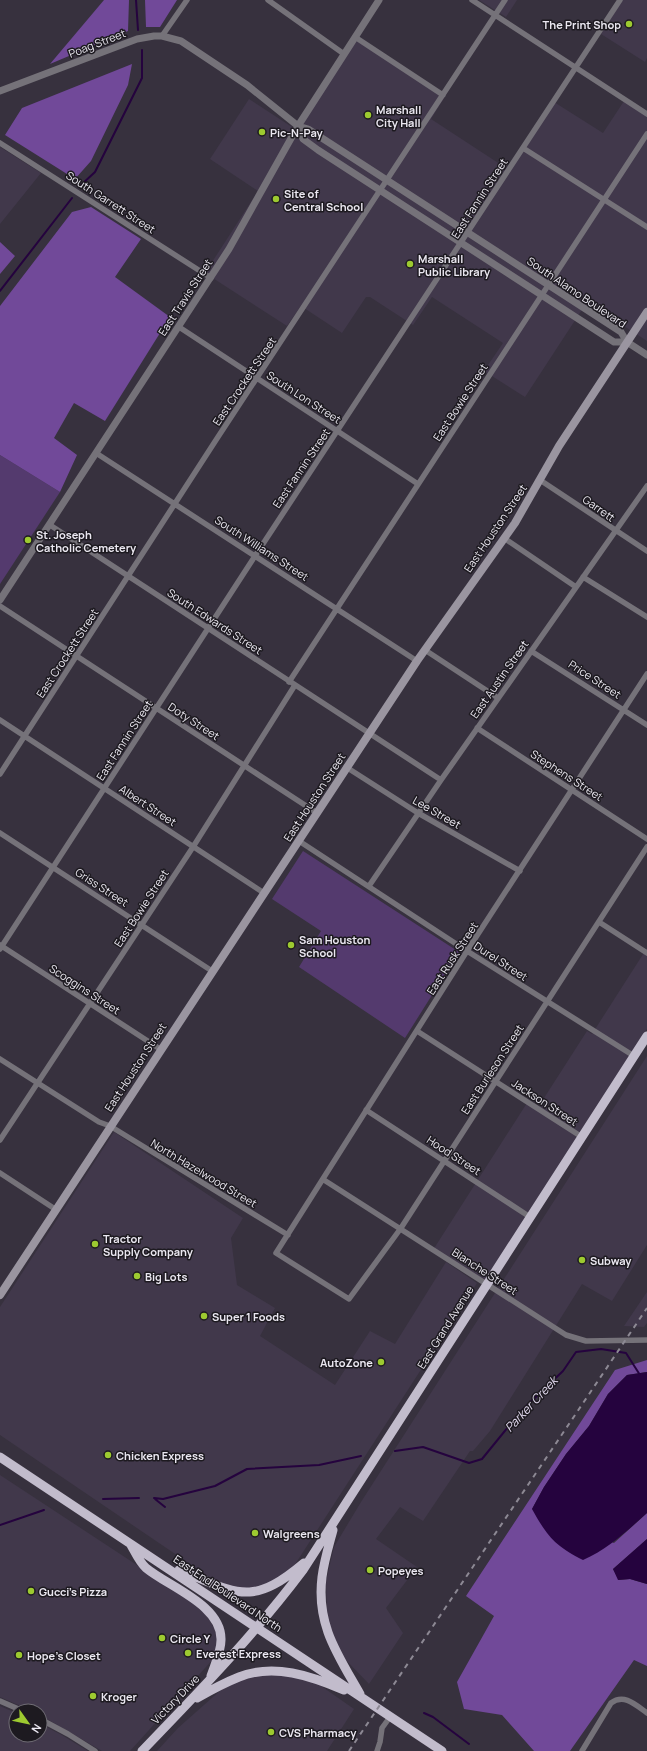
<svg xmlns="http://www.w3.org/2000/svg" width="647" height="1751" font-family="Manrope,sans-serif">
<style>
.built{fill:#41384b}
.green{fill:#543a6e}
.forest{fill:#714999}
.water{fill:#25033e}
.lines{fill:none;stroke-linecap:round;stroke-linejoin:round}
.stream{stroke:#25033e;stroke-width:2}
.minor{stroke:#757279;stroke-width:5.5}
.tertiary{stroke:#757279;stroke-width:7}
.secondary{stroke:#9a95a0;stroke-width:8}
.trunk{stroke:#c2bccc;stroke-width:9}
.rail{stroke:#8d8994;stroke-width:2;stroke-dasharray:5 5;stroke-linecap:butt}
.poi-dot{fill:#9dca30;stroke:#1d1a20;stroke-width:1.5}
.labels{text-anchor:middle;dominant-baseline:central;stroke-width:3;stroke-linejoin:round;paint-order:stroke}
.poi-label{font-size:11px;font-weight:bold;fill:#ebe8f1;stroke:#1d1a20;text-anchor:start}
.street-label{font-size:11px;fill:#ebe8f1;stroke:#1d1a20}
.water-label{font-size:12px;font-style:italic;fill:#e1d8ee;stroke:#1d1a20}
</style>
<rect width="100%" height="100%" fill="#37313e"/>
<!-- built -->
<path class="built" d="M479,0H517L506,17Z
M622,0H647V58L645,62L601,34Z
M356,36L446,95L431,119L509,170L554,102L603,133L626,98L647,112V341L587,302L525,397L484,371L503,343L432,297L413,325L370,297H366L342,333L301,306L287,326L205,273L258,191L210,159L249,99L295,129Z
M0,147L41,173L0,224Z
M647,948V1029L484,1283L433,1250L527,1103L537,1109L587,1031L592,1034Z
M647,1056V1245L612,1301L582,1284L490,1431L473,1451H470L423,1521L400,1507L376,1539L417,1567L386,1608L403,1633L369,1684L342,1656L327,1619L326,1581L334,1547L361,1502Z
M114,1132L243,1218L231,1238L237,1285L275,1308L260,1336L335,1385L370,1331L395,1344L446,1262L477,1283L294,1566L278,1580L256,1588H235L212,1579L0,1435V1307Z
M647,1292V1323L644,1327L624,1326Z
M0,1475L184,1596L206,1613L219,1637L215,1657L130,1751H102L40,1715V1711H32L0,1697Z
M280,1675L314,1681L354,1709L327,1751H157L178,1728L222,1689L249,1676Z
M0,1706L16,1713V1735H40V1724L60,1734L88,1751H0Z"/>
<!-- green -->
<path class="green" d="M0,455L60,492L0,584Z
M303,851L459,952L405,1038L299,967L321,931L272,899Z"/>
<!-- forest -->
<path class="forest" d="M104,0H129L128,31L50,64Z
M145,0H177L160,27H146Z
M132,64L128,85L91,161L75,179L5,135L22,108Z
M91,207L141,239L115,277L170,317L105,421L74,403L54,438L77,455L60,492L0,455V306L72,212Z
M0,242L15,256L0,274Z
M647,1360V1372L627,1375L608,1394L589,1426L566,1454L544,1487L532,1509L614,1543L647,1513V1539L613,1569L619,1580L630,1579L647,1584V1666L634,1660L570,1751H534L502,1715L464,1709L457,1682L494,1616L466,1596L615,1370Z"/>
<!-- water -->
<path class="water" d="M647,1372V1513C627,1531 608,1549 583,1560C555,1546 547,1536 532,1509L544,1487L566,1454L589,1426L608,1394L627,1375Z
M647,1539V1584L630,1579L618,1580L613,1569Z"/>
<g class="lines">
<!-- stream -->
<path class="stream" d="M136,0L138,30
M81,185L95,172L142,78V50
M0,291L72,198
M395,1451L423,1447L469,1463L482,1459L522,1410L563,1371L576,1352L601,1349L626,1353L640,1375
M154,1498L163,1499L215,1486L247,1469L319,1465L361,1456
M103,1499L139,1498
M155,1499L165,1507
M0,1525L44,1510
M424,1713L433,1717L469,1744"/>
<!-- minor -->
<path class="minor" d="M268,0L344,54
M472,0L647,114
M162,36L187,0
M355,37L443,95
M0,143L211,278
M523,148L647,227
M179,327L418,484
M96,453L417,661
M540,480L647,551
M50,525L441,780
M504,538L576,587
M583,577L647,617
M0,606L317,813
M425,650L498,698
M531,651L647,725
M647,674L467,951L276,1253L349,1299L401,1228L647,847
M289,682L647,134
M0,720L264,893
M477,728L647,839
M346,767L418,813L520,871
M0,774L216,440L505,0
M0,833L212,971
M299,841L467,951L634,1056
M369,886L441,780L647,486
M599,922L647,953
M0,945L160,1049
M0,949L255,556L620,0
M417,1031L582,1137
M0,1059L99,1122L110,1126L288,1235
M366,1110L530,1217
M0,1140L193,847L295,685
M0,1173L55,1209
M324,1180L566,1335L586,1341L647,1340
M0,1701L23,1711
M40,1719L68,1734L95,1751
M377,1751L380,1742L382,1728L390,1717
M582,1751L611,1703C624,1693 636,1705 647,1713"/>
<!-- tertiary -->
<path class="tertiary" d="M0,91L137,39L154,36H162L181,41L247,85L298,126L308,129L621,332L627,342L647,355
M298,126L303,139L318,150L614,342H627
M0,600L229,249L298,126L379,0"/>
<!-- secondary -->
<path class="secondary" d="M0,1295L417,661L515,523L559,446L647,312"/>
<!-- trunk -->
<path class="trunk" d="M0,1457L442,1751
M333,1530C329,1545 324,1561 322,1577C316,1625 338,1655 360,1694
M131,1545C135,1552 140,1563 146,1568C169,1587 222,1605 221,1640C221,1652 215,1664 211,1676
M179,1570C237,1593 251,1608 304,1563
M197,1698C211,1690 224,1683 239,1677C274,1663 311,1676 344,1690
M142,1751C198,1693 255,1634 303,1570L647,1036"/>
<!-- rail -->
<path class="rail" d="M349,1751L647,1308"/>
</g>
<!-- markers -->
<g class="poi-dot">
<circle cx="629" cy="24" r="4"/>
<circle cx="368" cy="115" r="4"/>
<circle cx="262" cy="132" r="4"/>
<circle cx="276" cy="199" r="4"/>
<circle cx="410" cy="264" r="4"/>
<circle cx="28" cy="540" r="4"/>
<circle cx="291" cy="945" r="4"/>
<circle cx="95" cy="1244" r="4"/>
<circle cx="582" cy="1260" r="4"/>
<circle cx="137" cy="1276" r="4"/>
<circle cx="204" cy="1316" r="4"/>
<circle cx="381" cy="1362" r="4"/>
<circle cx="108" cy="1455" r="4"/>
<circle cx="255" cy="1533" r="4"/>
<circle cx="370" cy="1570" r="4"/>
<circle cx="31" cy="1591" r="4"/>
<circle cx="162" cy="1638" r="4"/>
<circle cx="188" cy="1653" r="4"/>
<circle cx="19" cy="1655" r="4"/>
<circle cx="93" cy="1696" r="4"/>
<circle cx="271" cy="1732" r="4"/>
</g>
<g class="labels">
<!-- poi labels -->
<g class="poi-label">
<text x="621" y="24" text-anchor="end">The Print Shop</text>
<text x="376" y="109">Marshall<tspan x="376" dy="13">City Hall</tspan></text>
<text x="270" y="132">Pic-N-Pay</text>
<text x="284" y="193">Site of<tspan x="284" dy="13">Central School</tspan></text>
<text x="418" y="258">Marshall<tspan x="418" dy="13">Public Library</tspan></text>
<text x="36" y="534">St. Joseph<tspan x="36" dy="13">Catholic Cemetery</tspan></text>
<text x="299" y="939">Sam Houston<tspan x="299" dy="13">School</tspan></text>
<text x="103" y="1238">Tractor<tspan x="103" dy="13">Supply Company</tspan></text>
<text x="590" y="1260">Subway</text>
<text x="145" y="1276">Big Lots</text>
<text x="212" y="1316">Super 1 Foods</text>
<text x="373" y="1362" text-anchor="end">AutoZone</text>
<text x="116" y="1455">Chicken Express</text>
<text x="263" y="1533">Walgreens</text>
<text x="378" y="1570">Popeyes</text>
<text x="39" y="1591">Gucci's Pizza</text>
<text x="170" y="1638">Circle Y</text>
<text x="196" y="1653">Everest Express</text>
<text x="27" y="1655">Hope's Closet</text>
<text x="101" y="1696">Kroger</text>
<text x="279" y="1732">CVS Pharmacy</text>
</g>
<!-- street labels -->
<g class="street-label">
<text transform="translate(97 43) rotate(-21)">Poag Street</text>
<text transform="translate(479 198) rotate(-57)">East Fannin Street</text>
<text transform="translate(111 202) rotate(33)">South Garrett Street</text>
<text transform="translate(577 292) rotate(34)">South Alamo Boulevard</text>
<text transform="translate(185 297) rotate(-57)">East Travis Street</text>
<text transform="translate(244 381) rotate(-56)">East Crockett Street</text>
<text transform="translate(304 397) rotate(33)">South Lon Street</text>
<text transform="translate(460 402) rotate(-57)">East Bowie Street</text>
<text transform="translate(301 468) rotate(-56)">East Fannin Street</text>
<text transform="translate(599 508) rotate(35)">Garrett</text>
<text transform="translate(495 528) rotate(-56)">East Houston Street</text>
<text transform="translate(262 548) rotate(33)">South Williams Street</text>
<text transform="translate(215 621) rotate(33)">South Edwards Street</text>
<text transform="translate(67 653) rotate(-57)">East Crockett Street</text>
<text transform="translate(499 679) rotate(-55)">East Austin Street</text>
<text transform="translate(595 679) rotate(33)">Price Street</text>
<text transform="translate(194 721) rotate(33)">Doty Street</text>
<text transform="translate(124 740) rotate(-57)">East Fannin Street</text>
<text transform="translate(567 775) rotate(33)">Stephens Street</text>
<text transform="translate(314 797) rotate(-57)">East Houston Street</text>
<text transform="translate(148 805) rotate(33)">Albert Street</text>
<text transform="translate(437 812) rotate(30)">Lee Street</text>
<text transform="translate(102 887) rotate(33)">Griss Street</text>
<text transform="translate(141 908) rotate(-57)">East Bowie Street</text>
<text transform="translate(452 958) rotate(-57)">East Rusk Street</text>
<text transform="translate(501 961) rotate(33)">Durel Street</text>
<text transform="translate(85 989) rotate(33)">Scoggins Street</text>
<text transform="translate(135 1067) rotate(-57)">East Houston Street</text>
<text transform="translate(492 1069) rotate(-57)">East Burleson Street</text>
<text transform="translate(545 1102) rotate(33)">Jackson Street</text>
<text transform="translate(454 1155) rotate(33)">Hood Street</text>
<text transform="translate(204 1173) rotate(31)">North Hazelwood Street</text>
<text transform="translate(485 1271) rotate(33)">Blanche Street</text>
<text transform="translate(445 1327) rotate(-58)">East Grand Avenue</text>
<text transform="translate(228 1593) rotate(34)">East End Boulevard North</text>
<text transform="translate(175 1699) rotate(-46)">Victory Drive</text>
</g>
<!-- water labels -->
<g class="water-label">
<text transform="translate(531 1404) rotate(-47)">Parker Creek</text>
</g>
</g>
<!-- north arrow -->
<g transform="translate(28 1723) rotate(123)"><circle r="19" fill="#1d1a20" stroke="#6f6c74"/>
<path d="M0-3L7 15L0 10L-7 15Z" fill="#9dca30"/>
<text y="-6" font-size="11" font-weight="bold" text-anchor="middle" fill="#ebe8f1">N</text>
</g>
</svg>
